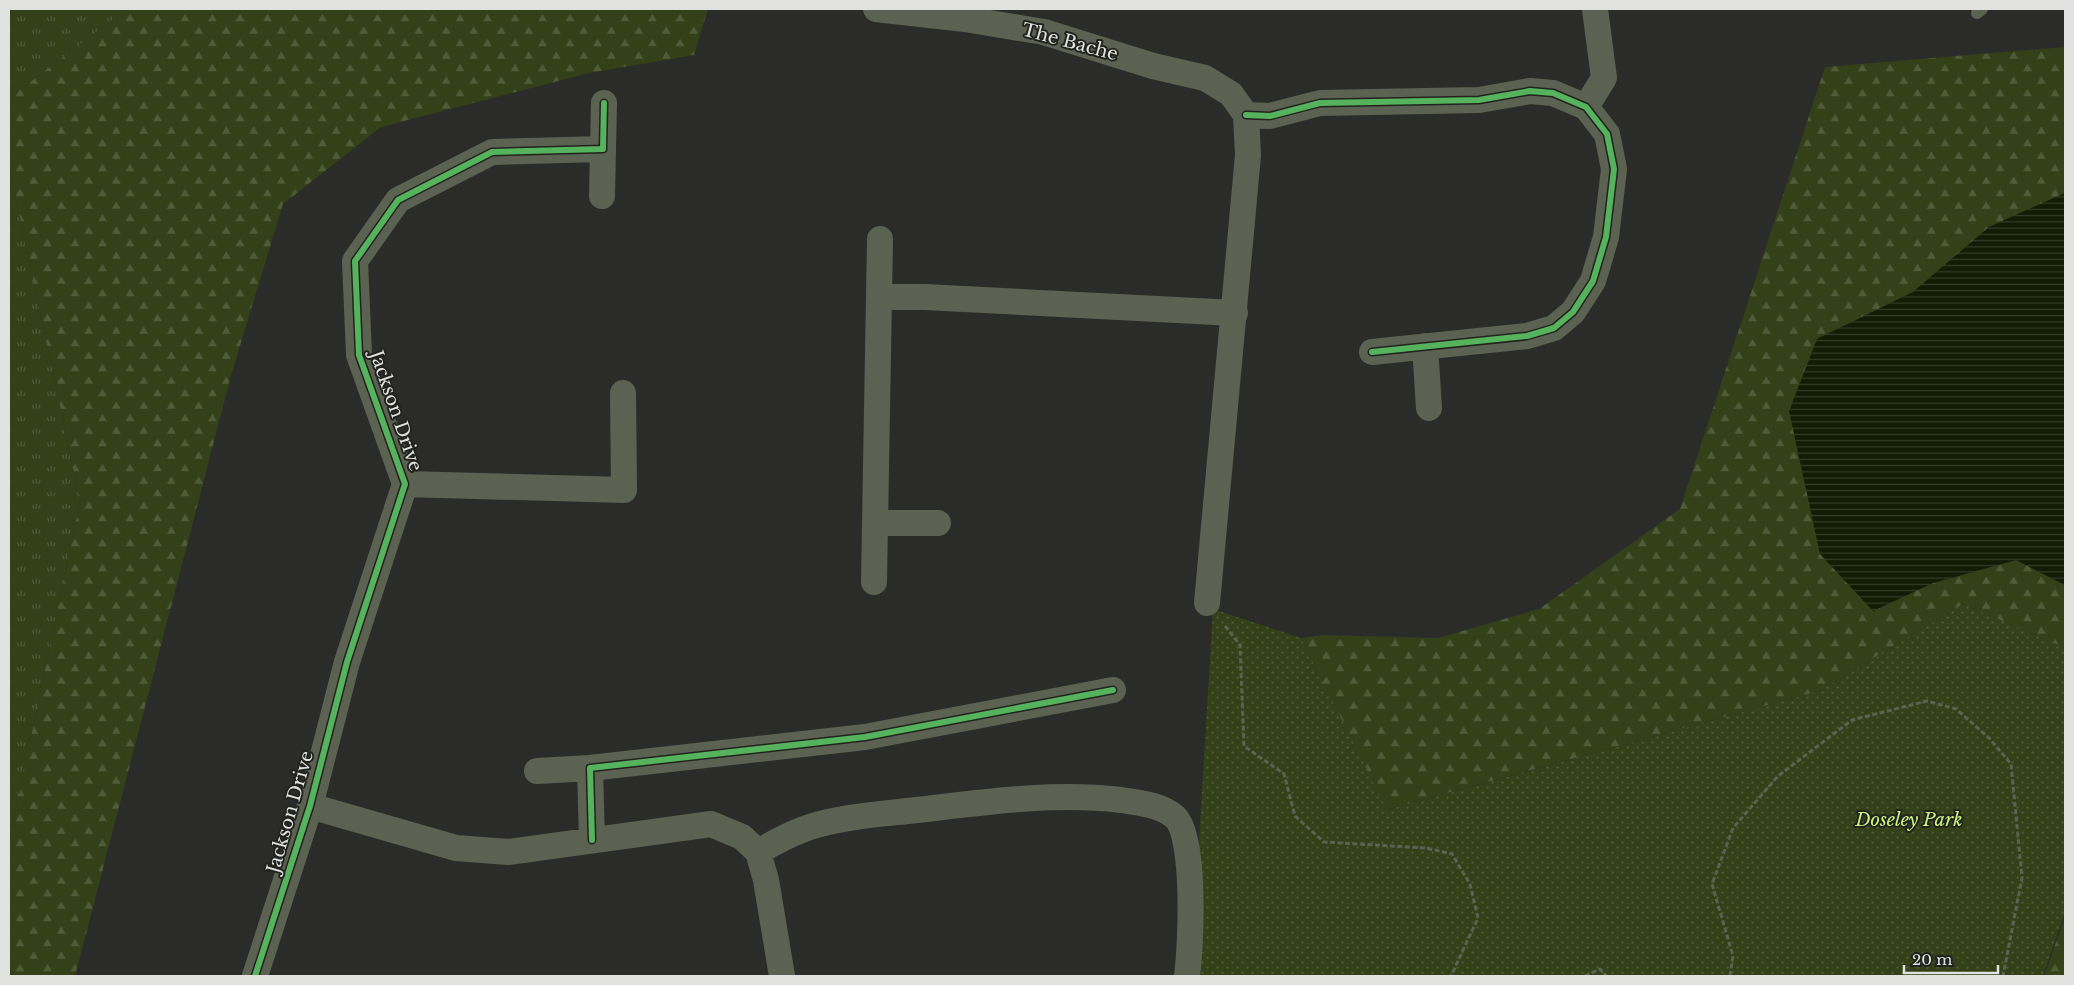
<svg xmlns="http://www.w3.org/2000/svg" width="2074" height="985" font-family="'Libre Baskerville',serif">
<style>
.grass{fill:url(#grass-tufts)}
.forest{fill:url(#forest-firs)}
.park{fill:url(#park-dots)}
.water{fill:url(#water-rules)}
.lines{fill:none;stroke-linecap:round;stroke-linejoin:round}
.path{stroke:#5c6155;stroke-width:3;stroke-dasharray:5 2.5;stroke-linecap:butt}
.service{stroke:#5c6251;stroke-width:12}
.minor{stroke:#5c6251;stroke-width:26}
.cycleway-casing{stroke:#22231f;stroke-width:9}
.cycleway{stroke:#56b35d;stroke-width:6}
.labels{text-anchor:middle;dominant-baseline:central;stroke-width:4;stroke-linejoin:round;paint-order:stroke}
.street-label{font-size:18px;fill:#e1e2df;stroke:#22231f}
.park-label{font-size:18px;font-style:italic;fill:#ccf67e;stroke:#22231f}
</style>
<defs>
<pattern id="grass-tufts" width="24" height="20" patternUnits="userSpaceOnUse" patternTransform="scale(1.25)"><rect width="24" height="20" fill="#334018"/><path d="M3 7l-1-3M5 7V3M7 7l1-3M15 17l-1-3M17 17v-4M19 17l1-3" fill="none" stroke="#505b39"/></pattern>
<pattern id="forest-firs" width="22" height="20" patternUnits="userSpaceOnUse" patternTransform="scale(1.25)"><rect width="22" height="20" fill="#334018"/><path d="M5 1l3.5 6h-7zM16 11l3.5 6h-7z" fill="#505b39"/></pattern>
<pattern id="park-dots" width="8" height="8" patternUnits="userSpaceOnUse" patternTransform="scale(1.25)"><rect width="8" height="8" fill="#334018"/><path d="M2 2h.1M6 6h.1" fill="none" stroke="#505b39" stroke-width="1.8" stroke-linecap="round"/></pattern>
<pattern id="water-rules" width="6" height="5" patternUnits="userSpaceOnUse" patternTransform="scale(1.25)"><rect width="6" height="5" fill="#121b04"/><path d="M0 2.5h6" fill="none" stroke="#343c28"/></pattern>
</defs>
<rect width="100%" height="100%" fill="#2b2c2a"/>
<!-- grass -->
<path class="grass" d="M9,9H127L9,98Z
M9,165L80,501L9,844Z"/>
<!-- forest -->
<path class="forest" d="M127,9H708L694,55L589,73L381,127L283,204L232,372L75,976H9V844L80,501L9,165V98Z
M2065,47V193L1989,227L1913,292L1817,339L1873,611L1933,583L2016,560L2065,585V648L1963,604L1819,691L1386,810L1301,638L1321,635L1438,638L1539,609L1680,509L1825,67Z
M2065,917V976H2044Z"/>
<!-- park -->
<path class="park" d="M1963,604L2065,648V912L2043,976H1191L1213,609L1301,638L1387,810L1819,691Z"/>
<!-- water -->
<path class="water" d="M2065,193V585L2016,560L1933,583L1873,611L1820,554L1789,411L1817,339L1913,292L1989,227Z"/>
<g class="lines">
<!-- path -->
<path class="path" d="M1225,626L1240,645L1244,746L1284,774L1295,816L1324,842L1426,848L1452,854L1470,884L1478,918L1451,976
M1585,976L1600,969L1606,976
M1730,976L1733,956L1712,884L1733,828L1778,776L1852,720L1927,701L1956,709L1989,738L2011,764L2022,878L2003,976"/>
<!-- service -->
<path class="service" d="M1977,13L1982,9"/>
<!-- minor -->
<path class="minor" d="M876,9L965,19L1044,32L1153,66L1205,78L1231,94L1246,115
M1586,107L1604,78L1595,9
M1246,115L1270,116L1320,103L1479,100L1530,91L1553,93L1586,107L1607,134L1614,169L1606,237L1593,281L1573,312L1554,328L1527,336L1372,352
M602,196L603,149
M880,297H925L1235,313
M1425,346L1429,408
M405,484L624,490L623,393
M876,523H938
M874,582L880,239
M1207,603L1248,155L1246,115
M537,771L590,768
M310,806L456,848L508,852L711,824L742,837L758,852L766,880L782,976
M592,840L590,768L865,737L1113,690
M758,852C775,842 793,832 813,826C846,816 883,814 917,810C986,802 1052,792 1121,800C1139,803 1160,804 1175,817C1196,836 1191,946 1187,976
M255,976L310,806L347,662L405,484L359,355L355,261L398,200L492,152L603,149L604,103"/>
<!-- cycleway casing -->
<g class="cycleway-casing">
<path id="cycleway" d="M1246,115L1270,116L1320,103L1479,100L1530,91L1553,93L1586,107L1607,134L1614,169L1606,237L1593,281L1573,312L1554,328L1527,336L1372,352
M592,840L590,768L865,737L1113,690
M255,976L310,806L347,662L405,484L359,355L355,261L398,200L492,152L603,149L604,103"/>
</g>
<!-- cycleway -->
<use href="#cycleway" class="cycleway"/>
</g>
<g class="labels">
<!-- street labels -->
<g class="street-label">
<text transform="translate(1070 42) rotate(15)">The Bache</text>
<text transform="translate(396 411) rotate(71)">Jackson Drive</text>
<text transform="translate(290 812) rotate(-74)">Jackson Drive</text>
</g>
<!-- park labels -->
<g class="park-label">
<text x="1909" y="820">Doseley Park</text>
</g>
</g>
<!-- border -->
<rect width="2074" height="985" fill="none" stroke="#e1e2df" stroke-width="20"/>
<!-- scale -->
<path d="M1904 965v8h94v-8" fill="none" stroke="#e1e2df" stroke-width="2.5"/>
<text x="1912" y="965" font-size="15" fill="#e1e2df" stroke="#22231f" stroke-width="4" paint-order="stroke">20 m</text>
</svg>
